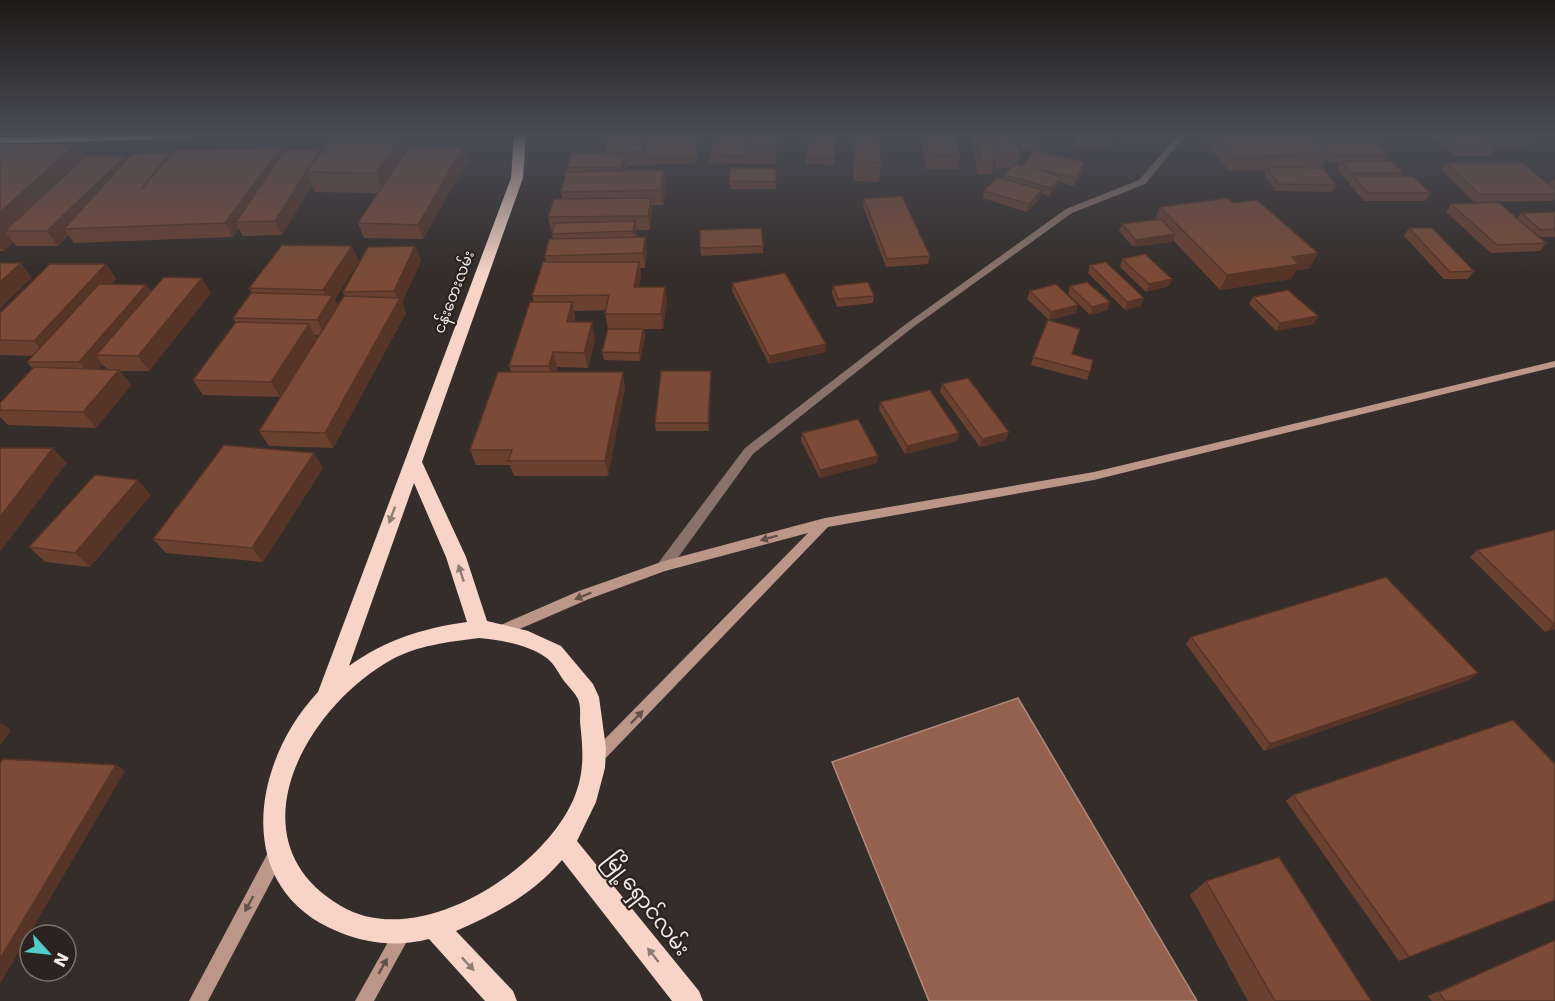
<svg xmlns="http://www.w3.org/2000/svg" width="1555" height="1001" font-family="'DejaVu Sans','Noto Sans Myanmar',sans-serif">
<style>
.water{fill:#94614e;stroke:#b08a7c;stroke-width:1.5}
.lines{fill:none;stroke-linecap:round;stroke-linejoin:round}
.street{fill:#897269;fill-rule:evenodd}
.secondary{fill:#bc9789;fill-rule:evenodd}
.highway{fill:#f7d4c7;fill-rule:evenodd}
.wall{fill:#6a4030;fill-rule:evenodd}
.shaded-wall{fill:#563427}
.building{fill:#7b4b38;stroke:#563427;stroke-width:1.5}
.oneway{fill:#907c74}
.oneway2{fill:#64514a}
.labels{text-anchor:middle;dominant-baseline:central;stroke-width:4.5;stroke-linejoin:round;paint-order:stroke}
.far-street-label{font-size:15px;fill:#f0ebe9;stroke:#2a2320}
.near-street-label{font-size:21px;fill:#f0ebe9;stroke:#2a2320}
</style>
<rect width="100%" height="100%" fill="#342d2a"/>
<!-- water -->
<path class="water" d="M1018,698L1197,1001H929L832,762Z"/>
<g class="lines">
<!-- street -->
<path class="street" d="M1178,135H1186L1145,184L1072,213L912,328L753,454L669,570L664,571L659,570L658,566L659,562L745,448L906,324L1066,209L1139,180Z"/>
<!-- secondary -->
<path class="secondary" d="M1555,361V367L1094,480L828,527L601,763L596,765L591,763L588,758L591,753L808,533L665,571L589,599L501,637L496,635L494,631L496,627L579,591L664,561L825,518L1094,472Z
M277,845L283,847L285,853L283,859L208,1001H189L271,847Z
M403,923L409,926L412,932L374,1001H355L397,926Z"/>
<!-- highway -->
<path class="highway" d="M78,135H195L189,138L0,144V138Z
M514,135H526L523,178L422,462L466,557L487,621L528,631L561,646L593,684L599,697L606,748L605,768L596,802L577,841L699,991L703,1001H672L562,860C533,894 496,914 456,931L513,991L517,1001H485L429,939C398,947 368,944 339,932C232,890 251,763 318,692L511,178ZM414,483L446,557L467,622C423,628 385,640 349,666ZM479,638C501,640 530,645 548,659C555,665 559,674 564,681C569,687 575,693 578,699C581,706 580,715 580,722C583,749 585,772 574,798C544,870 418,952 341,906C230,841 305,708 391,660C418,645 449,642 479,638Z"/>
</g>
<!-- wall -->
<path class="wall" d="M607,135H697V163L627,166L626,171L664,170L666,185L663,205H651L652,212L650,230H636L637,237L647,251L645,268H640L641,276L639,287H665L667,302L663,329H644L645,337L640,361L604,360L602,352L608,329L605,314L606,310L574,311L575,317L574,322L595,338L588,368L557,367L556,372L625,387L608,476H514L510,465H476L470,450L511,372L509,366L534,302L532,296L546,262L545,256L553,239L552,234L553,231H551L548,217L562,199L561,192L568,172L567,167L604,154Z
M714,135H779L776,164L710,163V155Z
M836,135L834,165L806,164V156Z
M853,135H879L881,162L879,182L854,181Z
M921,135H956L960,155L958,169H926Z
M973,135H1036L1040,142L1038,149L1021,150L1015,138L1020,154L1018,165L1023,166L1085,162L1083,170L1074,186L1059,182V184L1049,196L1041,193L1040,198L1027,212L983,198L984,191L1003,179L1004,175L1010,168H996L994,161L992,174H977L972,141Z
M1074,135H1107L1110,142L1108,149H1080Z
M1122,135H1163L1160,143L1127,144Z
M1209,135H1339L1336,141H1316L1321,146L1323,143L1389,155L1385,161L1403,173L1402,176L1430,193L1425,201H1364L1349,184L1351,181H1347L1337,169L1340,163H1331L1326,158L1322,168L1336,185L1332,192L1275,191L1264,174L1266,170L1229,171L1206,143Z
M1431,135H1480L1496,148L1491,156H1455Z
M1480,135H1538L1532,144L1502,148Z
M77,143L85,157L125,156L127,159L171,155L283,153L320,149L322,153L402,156L463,147L467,161L423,239L364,238L358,223L378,193L315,192L312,185L282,235L243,236L239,229L233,237L74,243L68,235L58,246H16L13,242L4,251H0V144Z
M1446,163L1549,185L1552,180H1555V199L1553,201L1474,202L1442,170Z
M776,168V189H730L729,181Z
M864,199L930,256L928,264L886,267L863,206Z
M1451,204L1517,219L1521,213L1555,212V237H1539L1546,243L1540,251L1491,253L1446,212Z
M1160,207L1310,268L1296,270L1291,279L1220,290L1173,240L1172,242L1133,247L1119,231L1122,224L1155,219Z
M1409,228L1474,271L1468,279H1444L1404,236Z
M415,246L421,261L402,302L406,313L333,448L269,446L259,431L320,335H314L280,397L203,395L193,380L236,323L233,318L252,293L249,288L359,261L335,299L338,306L345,296L343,292Z
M763,246V253L701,256L700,248Z
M1122,259L1172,279L1169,286L1146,292L1120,267Z
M106,264L116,279L111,284L146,285L151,292L211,293L149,371H120L131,385L96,428L8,425L0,417V403L33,369L27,362L34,356L0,355V313ZM102,364L107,369H98Z
M1090,265L1141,306L1125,310L1088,273Z
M732,283L826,352L769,364L732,291Z
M833,286L874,296L873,303L837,307L832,293Z
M1070,286L1110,302L1107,310L1090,315L1068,294Z
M1030,291L1076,313L1049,320L1027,299Z
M1253,297L1318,316L1313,324L1276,331L1249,304Z
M1072,354L1090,372L1087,380L1031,365L1033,357Z
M711,379L709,431H656L655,423Z
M942,384L1006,440L980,447L940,392Z
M880,402L959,433L957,441L905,454L879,410Z
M802,433L877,463L820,478L801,441Z
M314,453L323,468L263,562L166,553L153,539Z
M151,495L90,567L45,562L29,547Z
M1555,530V629L1545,632L1470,557L1477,550Z
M1191,637L1469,680L1264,751L1186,644Z
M1555,764V900L1399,961L1286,801L1293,795Z
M1206,881L1371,1001H1248L1190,895Z
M1555,940V1001H1432L1428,996Z"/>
<!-- shaded-wall -->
<path class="shaded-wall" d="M777,135H779L776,164V150Z
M1511,135H1538L1532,144L1502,148Z
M398,142L404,162L384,193L376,173Z
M77,143L92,167L5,231L13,242L4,251L0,246V212Z
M463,147L467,161L423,239L418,225Z
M280,148L287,162L236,222L239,229L233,237L225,223Z
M320,149L326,163L306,172L312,185L282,235L275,221Z
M170,153L178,167L141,189Z
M625,154L627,168L623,182L621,168Z
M125,156L133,170L64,229L68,235L58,246L47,231Z
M1085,162L1083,170L1074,186L1076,178Z
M664,170L666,185L663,205L661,190Z
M1061,177L1059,184L1049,196L1051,188Z
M1042,190L1040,198L1027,212L1029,204Z
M651,198L652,212L650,230L648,216Z
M635,221L637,235L636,246L633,231Z
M1175,234L1172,242L1133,247L1136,240Z
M645,237L647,251L645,268L643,253Z
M352,246L359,261L335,299L340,310L325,335L317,320L329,302L323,290Z
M415,246L421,261L402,302L406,313L333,448L325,433L399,301L394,291Z
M1318,253L1310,268L1296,270L1291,279L1220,290L1227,275L1292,257Z
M639,262L641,276L636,302L634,287Z
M21,263L32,278L0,309V282Z
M106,264L116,279L46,356L34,341Z
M202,278L211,293L149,371L138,356Z
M1172,279L1169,286L1146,292L1149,284Z
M146,285L156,299L96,355L102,364L91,378L79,362Z
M665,287L667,302L663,329L661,314Z
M1144,298L1141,306L1125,310L1127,302Z
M572,302L575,317L570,337L567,322Z
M1110,302L1107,310L1090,315L1092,307Z
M1078,305L1076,313L1049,320L1051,312Z
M1318,316L1313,324L1276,331L1280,323Z
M592,322L595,338L588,368L584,353Z
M309,324L317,339L280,397L271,382Z
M643,329L645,337L640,361L639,353Z
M826,344V352L769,364V356Z
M553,352L557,367L553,381L549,366Z
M119,370L131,385L96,428L83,412Z
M711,371V379L709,431L708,423Z
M623,372L625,387L608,476L605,461Z
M1009,432L1006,440L980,447L982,439Z
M959,433L957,441L905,454L907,446Z
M53,448L67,463L0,552V517Z
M314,453L323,468L263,562L252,548Z
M878,456L877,463L820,478V470Z
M138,480L151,495L90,567L75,553Z
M1555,624V629L1545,632L1554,624Z
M1478,673L1469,680L1264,751L1270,744Z
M1,723L11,730L0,746V725Z
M116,765L125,771L0,984V959Z"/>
<!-- building -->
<path class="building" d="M607,135H646L644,151L604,153Z
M647,135H697V156L645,158Z
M714,135H748L746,149V156L710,155Z
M748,135H777L776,150L746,149Z
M809,135H836L835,157L806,156Z
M854,135H879L881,162L855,161Z
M925,135H956L960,155H928Z
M976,135H990L994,160H980Z
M994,135H1014L1020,154H999Z
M1019,135H1036L1040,142H1022Z
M1079,135H1107L1110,142H1082Z
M1217,135H1310L1328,154L1235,157Z
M1443,135H1480L1496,148L1459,149Z
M331,141L398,142L376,173L306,172Z
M77,143L0,212V144Z
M1323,143H1376L1389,155H1334Z
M409,146L463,147L418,225L358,223Z
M280,148L225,223L64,229L132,154L170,153L141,189L175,150Z
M320,149L275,221L236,222L285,150Z
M1034,150L1085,162L1076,178L1038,169L1061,177L1051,188L1004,175L1014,164L1023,166Z
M572,153L625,154L621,168L567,167Z
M86,156H125L47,231H5Z
M1392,161L1403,173H1351L1341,162Z
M1446,163H1523L1555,190V194H1479Z
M1267,167L1323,168L1336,185L1278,184Z
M731,168H776V182L729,181Z
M664,170L661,190L561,192L566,172Z
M1353,176H1413L1430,193H1368Z
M997,177L1042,190L1029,204L984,191Z
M902,196L930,256L887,259L864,199Z
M651,198L648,216L548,217L554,199Z
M1227,198L1233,203L1257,200L1318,253L1292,257L1299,264L1227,275L1160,207Z
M1498,202L1546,243L1497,245L1451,204Z
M1555,212V229L1541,230L1521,213Z
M1161,219L1175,234L1136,240L1122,224Z
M635,221L633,231L552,234L555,223Z
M761,228L763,246L700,248V230Z
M1409,228H1432L1474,271L1450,272Z
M645,237L643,253L545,256L549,239Z
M282,245L352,246L323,290L249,288Z
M415,246L394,291L343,292L368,247Z
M1145,254L1172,279L1149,284L1122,259Z
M543,262H639L634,287H665L661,314H605L609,295L532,296Z
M1106,262L1144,298L1127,302L1090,265Z
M0,263H21L0,282Z
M50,264H106L34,341L0,340V313Z
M785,273L826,344L769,356L732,283Z
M164,277L202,278L138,356L96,355Z
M868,282L874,296L838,299L833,286Z
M1087,282L1110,302L1092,307L1070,286Z
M99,284L146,285L79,362H27Z
M1056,284L1078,305L1051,312L1030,291Z
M1288,290L1318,316L1280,323L1253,297Z
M251,293L333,295L317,320L233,318Z
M344,296L400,298L325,433L259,431Z
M530,302H572L567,322H592L584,353L553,352L549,366H509Z
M1048,320L1080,329L1072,354L1093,360L1090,372L1033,357Z
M236,322L309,324L271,382L193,380Z
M608,329H643L639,353L602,352Z
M34,367L119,370L83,412L0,410V403Z
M661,371H711L708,423H655Z
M498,372H623L605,461H508L512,450H470Z
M968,378L1009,432L982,439L942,384Z
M930,390L959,433L907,446L880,402Z
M858,419L878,456L820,470L802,433Z
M224,445L314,453L252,548L153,539Z
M0,448H53L0,517Z
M95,475L138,480L75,553L29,547Z
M1555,530V624H1554L1477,550Z
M1386,577L1478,673L1270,744L1191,637Z
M1513,720L1555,764V900L1409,957L1293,795Z
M3,759L116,765L0,959V763Z
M1279,857L1371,1001H1275L1206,881Z
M1555,940V1001H1445L1439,992Z"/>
<!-- one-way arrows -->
<defs><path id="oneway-solid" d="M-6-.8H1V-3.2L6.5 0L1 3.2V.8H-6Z" transform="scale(1.5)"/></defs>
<g class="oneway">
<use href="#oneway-solid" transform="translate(392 515) rotate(110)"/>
<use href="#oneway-solid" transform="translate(461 573) rotate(-108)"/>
<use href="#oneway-solid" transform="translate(653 955) rotate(-128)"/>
<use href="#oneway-solid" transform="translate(468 964) rotate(47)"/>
</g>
<g class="oneway2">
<use href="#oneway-solid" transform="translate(769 538) rotate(165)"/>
<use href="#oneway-solid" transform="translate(583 596) rotate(158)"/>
<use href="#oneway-solid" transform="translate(637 717) rotate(-46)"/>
<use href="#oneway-solid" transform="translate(249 904) rotate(118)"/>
<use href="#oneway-solid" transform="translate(383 966) rotate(-61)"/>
</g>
<!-- sky -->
<linearGradient id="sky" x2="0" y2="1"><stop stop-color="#1d1917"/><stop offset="0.49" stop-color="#4a4c55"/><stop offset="1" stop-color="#4a4c55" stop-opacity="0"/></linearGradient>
<rect width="1555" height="275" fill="url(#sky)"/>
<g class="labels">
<!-- far-street labels -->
<g class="far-street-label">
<text transform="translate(454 292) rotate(-69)">ငန်းတေးလမ်း</text>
</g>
<!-- near-street labels -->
<g class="near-street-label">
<text transform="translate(647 904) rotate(52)">မြို့ရှောင်လမ်း</text>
</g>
</g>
<!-- north arrow -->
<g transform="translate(48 953) rotate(117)"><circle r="28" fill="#2a2320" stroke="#797370" stroke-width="1.5"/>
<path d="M0-4.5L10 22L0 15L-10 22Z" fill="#53cdc9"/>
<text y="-9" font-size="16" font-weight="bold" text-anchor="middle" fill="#f0ebe9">N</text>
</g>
</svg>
